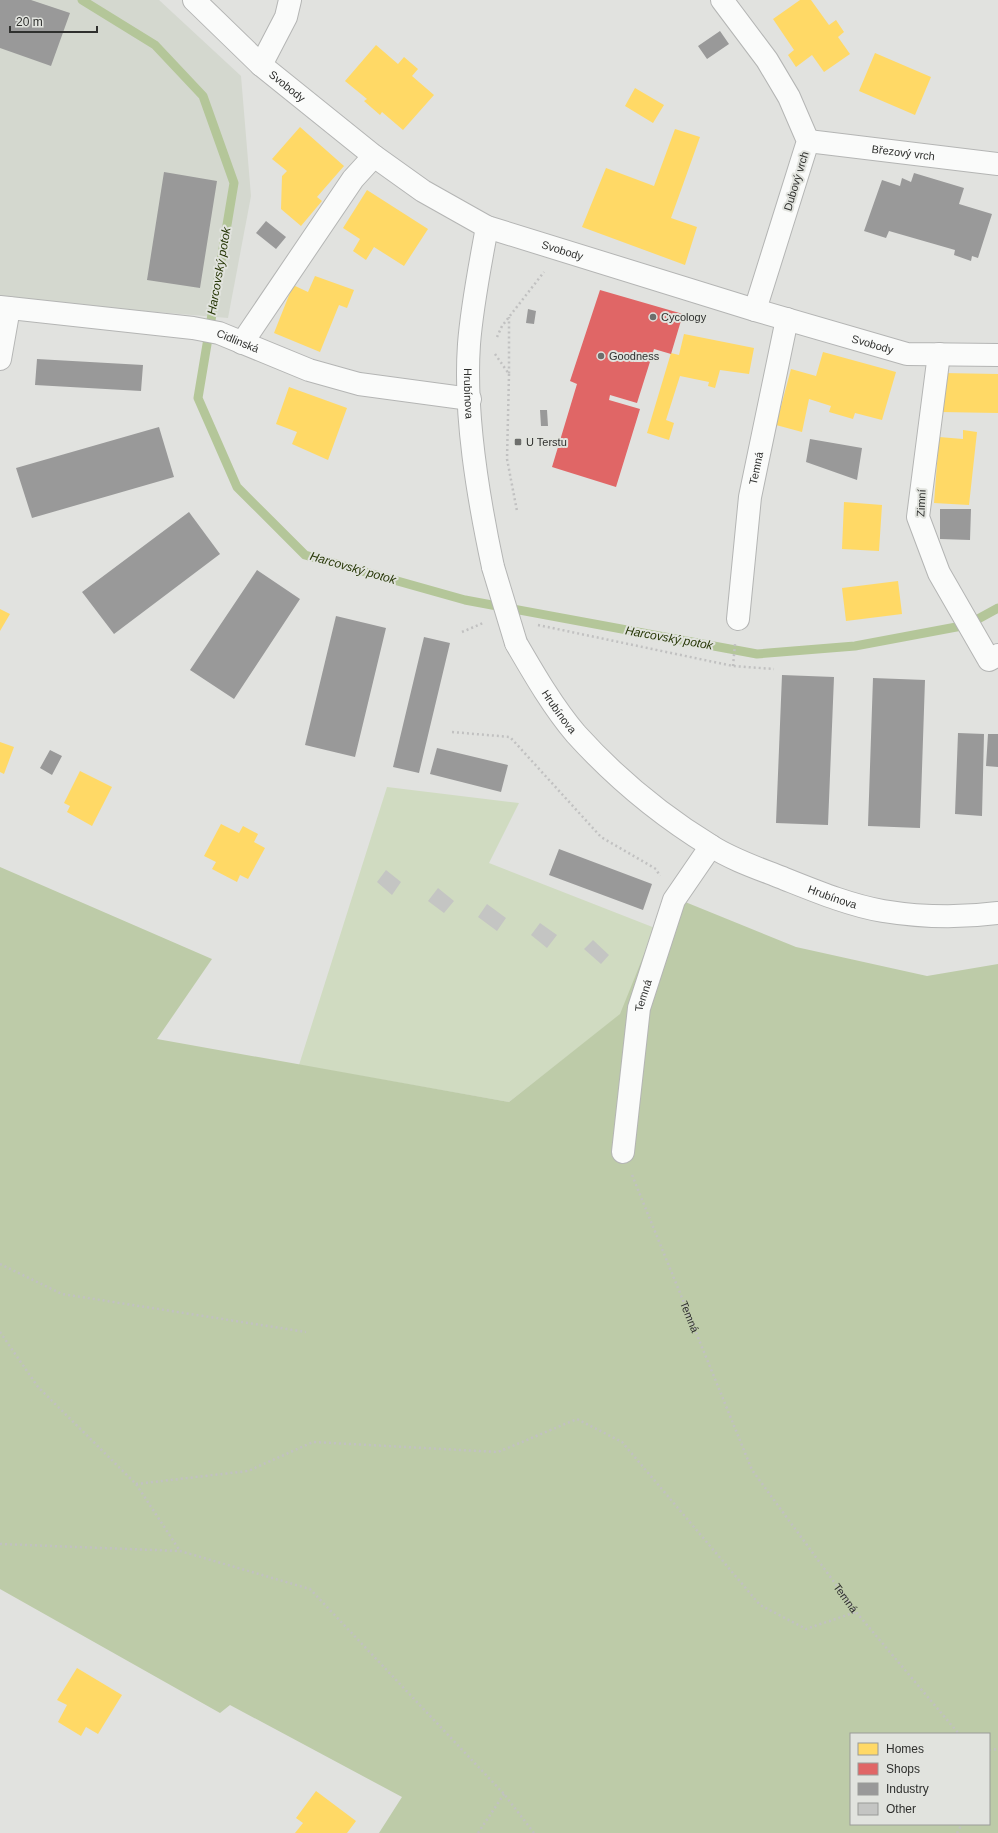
<svg xmlns="http://www.w3.org/2000/svg" width="998" height="1833" font-family="Arial,sans-serif">
<style>
.built{fill:#d4d8cf}
.green{fill:#d0dbc1}
.forest{fill:#bdcba8;fill-rule:evenodd}
.homes{fill:#ffd966}
.shops{fill:#e06666}
.industry{fill:#999}
.lines{fill:none;stroke-linecap:round;stroke-linejoin:round}
.stream{stroke:#b4c699;stroke-width:9}
.building{fill:#c4c5c3}
.minor-casing{stroke:#b4b5b4;stroke-width:24}
.path{stroke:#c1c1c1;stroke-width:2.5;stroke-dasharray:2 3;stroke-linecap:butt}
.minor{stroke:#fafbfa;stroke-width:22}
.minor-bridge-casing{stroke:#b4b5b4;stroke-width:24;stroke-linecap:butt}
.minor-bridge{stroke:#fafbfa;stroke-width:22}
.poi-dot{fill:#6d6e6c;stroke:#e1e3de;stroke-width:1.5}
.labels{text-anchor:middle;dominant-baseline:central;stroke-width:4;stroke-linejoin:round;paint-order:stroke}
.street-label{font-size:11px;fill:#2f302e;stroke:#e1e3de}
.poi-label{font-size:11px;fill:#2f302e;stroke:#e1e3de;text-anchor:start}
.water-label{font-size:12px;font-style:italic;fill:#283808;stroke:#e1e3de}
</style>
<rect width="100%" height="100%" fill="#e1e2df"/>
<!-- built -->
<path class="built" d="M0,0H159L241,76L251,196L228,318L0,299Z"/>
<!-- green -->
<path class="green" d="M387,787L519,803L489,863L655,928L621,1014L509,1102L299,1065Z"/>
<!-- forest -->
<path class="forest" d="M0,867L212,959L157,1039L509,1102L620,1014L668,895L796,947L927,976L998,964V1833H379L402,1797L230,1705L220,1713L0,1589ZM851,1734H989V1824H851Z"/>
<!-- homes -->
<path class="homes" d="M800,0H811L829,25L836,20L844,32L838,37L850,54L824,72L812,55L796,67L788,55L794,50L773,19Z
M376,45L398,64L404,57L418,69L412,76L434,95L403,130L382,112L380,115L364,101L367,99L345,81Z
M875,53L931,77L915,115L859,91Z
M635,88L664,105L653,123L625,106Z
M300,127L344,166L317,197L322,201L301,226L281,209L282,176L287,171L272,159Z
M675,129L700,137L671,218L697,227L685,265L582,227L606,168L654,186Z
M367,190L428,229L404,266L374,247L366,260L353,251L360,239L343,228Z
M315,276L354,290L347,308L339,305L320,352L274,333L293,285L308,292Z
M684,334L754,348L749,374L720,370L715,388L708,386L709,382L680,376L666,420L674,423L669,440L647,433L671,353L679,355Z
M823,352L896,372L882,420L855,413L853,419L829,412L831,406L809,399L802,432L776,425L791,369L816,376Z
M943,373L998,374V413L941,412Z
M289,387L347,408L328,460L292,444L297,432L276,424Z
M963,430L977,432L969,505L934,503L939,437L963,439Z
M844,502L882,505L879,551L842,549Z
M898,581L902,614L846,621L842,588Z
M0,609L10,614L0,631Z
M0,742L14,747L4,774L0,772Z
M80,771L112,787L92,826L67,812L70,806L64,803Z
M221,824L239,833L243,826L258,834L254,842L265,848L248,879L240,875L237,882L212,869L216,862L204,856Z
M77,1668L122,1695L98,1734L86,1727L81,1736L58,1722L67,1705L57,1700Z
M316,1791L356,1821L347,1833H295L303,1823L296,1818Z"/>
<!-- shops -->
<path class="shops" d="M600,290L683,314L671,354L654,349L637,403L610,395L609,400L640,409L616,487L552,467L577,384L570,381Z"/>
<!-- industry -->
<path class="industry" d="M0,0H31L70,13L51,66L0,48Z
M720,31L729,44L707,59L698,46Z
M164,172L217,181L200,288L147,280Z
M914,173L964,188L959,204L992,214L978,258L972,256L971,261L954,255L955,250L889,231L886,238L864,231L882,180L900,186L902,178L911,182Z
M266,221L286,237L276,249L256,233Z
M528,309L536,311L534,324L526,323Z
M37,359L143,365L141,391L35,385Z
M540,410H547L548,426H541Z
M159,427L174,477L32,518L16,468Z
M810,439L862,448L857,480L806,462Z
M940,509H971L970,540L940,539Z
M189,512L220,554L114,634L82,592Z
M257,570L300,599L234,699L190,670Z
M336,616L386,628L355,757L305,745Z
M424,637L450,643L419,773L393,767Z
M782,675L834,677L828,825L776,823Z
M873,678L925,680L920,828L868,826Z
M958,733L984,734L982,816L955,814Z
M988,734H998V767L986,766Z
M437,748L508,765L501,792L430,774Z
M50,750L62,756L52,775L40,768Z
M559,849L652,884L643,910L549,875Z"/>
<g class="lines">
<!-- stream -->
<path class="stream" d="M82,0L155,45L203,96L234,183L198,398L237,487L305,555L465,600L757,654L855,646L967,625L998,608"/>
</g>
<!-- building -->
<path class="building" d="M386,870L401,882L392,895L377,882Z
M438,888L454,901L444,913L428,901Z
M487,904L506,918L497,931L478,917Z
M540,923L557,935L547,948L531,935Z
M593,940L609,955L601,964L584,949Z"/>
<g class="lines">
<!-- minor casing -->
<g class="minor-casing">
<g id="minor">
<path id="s2" d="M194,0L261,65L374,156L423,191L487,227L755,310L907,354L998,355"/>
<path d="M722,0L767,60L789,97L808,141L755,310"/>
<path d="M261,65L286,17L290,0"/>
<path id="s3" d="M808,141L998,164"/>
<path id="s4" d="M487,227C480,266 472,305 469,344C464,415 478,497 493,567"/>
<path id="s5" d="M0,307L193,328L219,333L309,370L359,384L470,399"/>
<path d="M242,343L353,179L374,156"/>
<path d="M939,354L918,517L939,573L989,660L998,655"/>
<path d="M0,359L9,308"/>
<path id="s6" d="M738,619L750,497L787,319"/>
<path id="s7" d="M516,643C534,674 553,707 576,734C614,776 662,816 711,846C731,859 757,868 780,877C813,890 848,905 883,911C920,917 961,918 998,913"/>
<path id="s8" d="M623,1152L639,1008L674,900L711,846"/>
</g>
</g>
<!-- path -->
<g class="path">
<path d="M497,337L502,326L544,272"/>
<path d="M495,354L509,374V317"/>
<path d="M509,374L507,459L517,511"/>
<path d="M538,625L733,666L774,669"/>
<path d="M462,632L483,623"/>
<path d="M733,666L735,644"/>
<path d="M452,732L510,737L601,837L656,869L660,876"/>
<path id="s1" d="M632,1175L752,1470L856,1612L959,1734"/>
<path d="M0,1264L62,1294L306,1332"/>
<path d="M0,1332L38,1387L136,1484L180,1551"/>
<path d="M136,1484L248,1471L313,1442L498,1452L577,1419L622,1442L760,1605L806,1629L856,1612"/>
<path d="M0,1544L180,1551L310,1589L504,1794L534,1833"/>
<path d="M989,1750L998,1749"/>
<path d="M478,1833L504,1794"/>
<path d="M957,1833L962,1824"/>
</g>
<!-- minor -->
<use href="#minor" class="minor"/>
<!-- minor-bridge casing -->
<g class="minor-bridge-casing">
<path id="minor-bridge" d="M493,567L516,643"/>
</g>
<!-- minor-bridge -->
<use href="#minor-bridge" class="minor-bridge"/>
</g>
<!-- markers -->
<g class="poi-dot">
<circle cx="653" cy="317" r="4"/>
<circle cx="601" cy="356" r="4"/>
<rect x="514" y="438" width="8" height="8" rx="2"/>
</g>
<g class="labels">
<!-- street labels -->
<g class="street-label">
<text stroke="none"><textPath href="#s2" startOffset="127">Svobody</textPath></text>
<text stroke="none"><textPath href="#s3" startOffset="96">Březový vrch</textPath></text>
<text transform="translate(796 181) rotate(-73)">Dubový vrch</text>
<text stroke="none"><textPath href="#s2" startOffset="451">Svobody</textPath></text>
<text stroke="none"><textPath href="#s5" startOffset="241">Cidlinská</textPath></text>
<text stroke="none"><textPath href="#s2" startOffset="775">Svobody</textPath></text>
<text stroke="none"><textPath href="#s4" startOffset="168">Hrubínova</textPath></text>
<text stroke="none"><textPath href="#s6" startOffset="152">Temná</textPath></text>
<text transform="translate(921 503) rotate(-87)">Zimní</text>
<text stroke="none"><textPath href="#s7" startOffset="81">Hrubínova</textPath></text>
<text stroke="none"><textPath href="#s7" startOffset="417">Hrubínova</textPath></text>
<text stroke="none"><textPath href="#s8" startOffset="158">Temná</textPath></text>
<text stroke="none"><textPath href="#s1" startOffset="153">Temná</textPath></text>
<text stroke="none"><textPath href="#s1" startOffset="477">Temná</textPath></text>
</g>
<!-- poi labels -->
<g class="poi-label">
<text x="661" y="317">Cycology</text>
<text x="609" y="356">Goodness</text>
<text x="526" y="442">U Terstu</text>
</g>
<!-- water labels -->
<g class="water-label">
<text transform="translate(219 271) rotate(-80)">Harcovský potok</text>
<text transform="translate(353 568) rotate(16)">Harcovský potok</text>
<text transform="translate(669 638) rotate(10)">Harcovský potok</text>
</g>
</g>
<!-- legend -->
<rect x="850" y="1733" width="140" height="92" fill="#e1e3de" stroke="#9a9b98"/>
<rect x="858" y="1743" width="20" height="12" fill="#ffd966" stroke="#9a9b98"/>
<text x="886" y="1753" font-size="12" fill="#2f302e">Homes</text>
<rect x="858" y="1763" width="20" height="12" fill="#e06666" stroke="#9a9b98"/>
<text x="886" y="1773" font-size="12" fill="#2f302e">Shops</text>
<rect x="858" y="1783" width="20" height="12" fill="#999999" stroke="#9a9b98"/>
<text x="886" y="1793" font-size="12" fill="#2f302e">Industry</text>
<rect x="858" y="1803" width="20" height="12" fill="#c4c5c3" stroke="#9a9b98"/>
<text x="886" y="1813" font-size="12" fill="#2f302e">Other</text>
<!-- scale -->
<path d="M10 26v6h87v-6" fill="none" stroke="#2f302e" stroke-width="2"/>
<text x="16" y="26" font-size="12" fill="#2f302e" stroke="#e1e3de" stroke-width="3" paint-order="stroke">20 m</text>
</svg>
